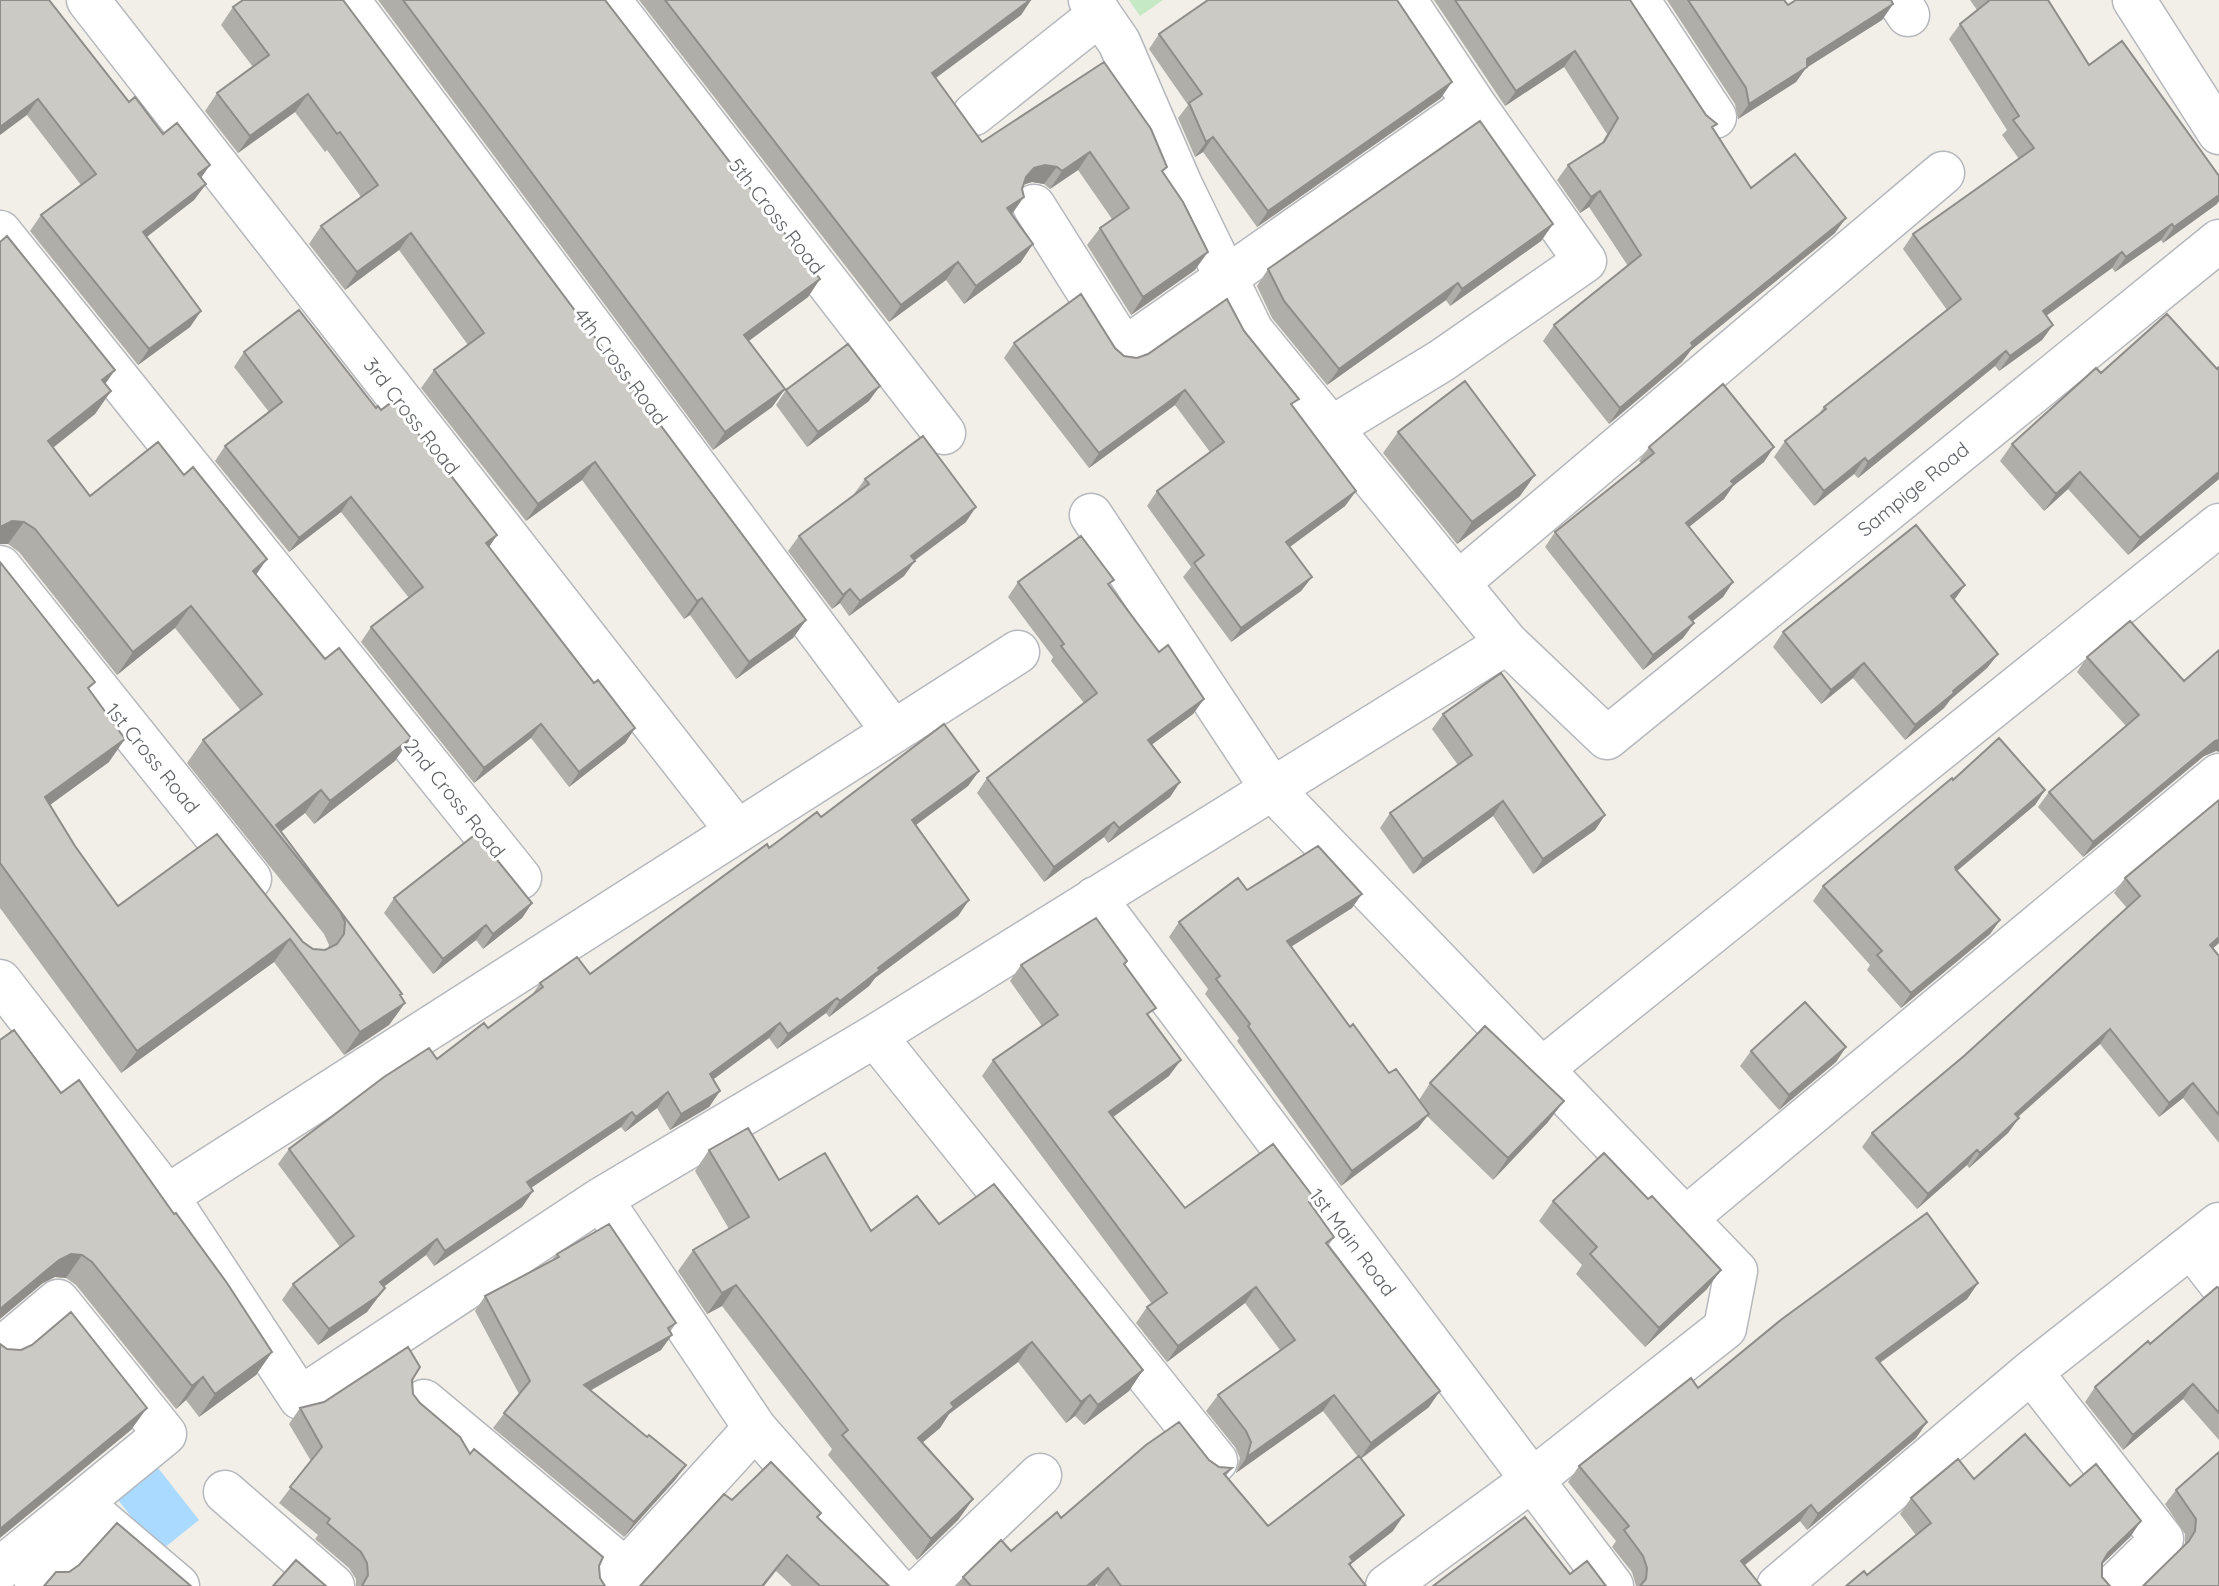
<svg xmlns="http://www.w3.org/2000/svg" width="2219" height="1586" font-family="Quicksand,sans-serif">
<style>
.grass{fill:url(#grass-tufts)}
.water{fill:#aadaff}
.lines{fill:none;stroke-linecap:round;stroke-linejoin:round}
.street-casing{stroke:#b5b8bc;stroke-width:45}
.street{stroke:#fff;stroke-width:42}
.wall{fill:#afaea9}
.shaded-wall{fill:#8f8d8a}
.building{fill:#cccac5;stroke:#8f8d8a;stroke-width:2}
.labels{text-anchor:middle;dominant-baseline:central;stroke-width:6;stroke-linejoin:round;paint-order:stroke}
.street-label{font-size:20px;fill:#5f6368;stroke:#fff}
</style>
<defs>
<pattern id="grass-tufts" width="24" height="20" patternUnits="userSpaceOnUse" patternTransform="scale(2)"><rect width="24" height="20" fill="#c5e8c5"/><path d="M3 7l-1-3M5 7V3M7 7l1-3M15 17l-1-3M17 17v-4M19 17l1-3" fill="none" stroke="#a3c0a4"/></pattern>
</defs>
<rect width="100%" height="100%" fill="#f1efe8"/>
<!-- grass -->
<path class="grass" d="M1129,0H1163L1140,16Z"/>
<!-- water -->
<path class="water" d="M151,1459L199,1520L159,1552L111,1491Z"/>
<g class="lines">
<!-- street casing -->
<g class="street-casing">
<path id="street" d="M88,0L737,831
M348,0L893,731
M609,0L944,433
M1090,0L1119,42L1181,185L1252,331L1507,643L1607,738L2219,241
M1638,0L1715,117
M1898,0L1908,15
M2134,0L2219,133
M974,114L1100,14
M1034,206L1124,349L1474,104L1405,0
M0,232L520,878
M1331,428L1441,361L1585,261L1474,104
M1091,515L1272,789L1736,1271L1725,1328L1532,1480L1387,1586
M0,567L250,879
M1458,583L1943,173
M1095,898L1612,1586
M0,981L167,1196L300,1398L601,1199L875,1036L1507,643
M875,1036L1216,1461
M1542,1069L2219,525
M167,1196L1018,652
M601,1199L755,1428L894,1586
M1686,1218L2219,775
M2191,1246L2219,1282
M0,1350L58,1301L165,1434L0,1569
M2031,1372L2162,1539L2114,1586
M424,1401L626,1570
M225,1492L333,1586
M36,1586L97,1517L178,1586
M611,1586L755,1428
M924,1586L1040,1475
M1778,1586L2031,1372L2219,1224"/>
</g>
<!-- street -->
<use href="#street" class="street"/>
</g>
<!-- wall -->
<path class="wall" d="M0,0L129,102L163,134L206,184L194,200L147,237L201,311L190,327L138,365L30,231L41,215L81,185L27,115Z
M378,0H605L820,279L808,297L749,341L785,389L772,407L713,450Z
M639,0H1031L1021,15L936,78L982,142L1104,62L1163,173L1195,270L1131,315L1087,245L1100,228L1112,219L1078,170L1050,189L1044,184L1032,182L1023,185L1012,214L1021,262L964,304L946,280L889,322Z
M1434,0H1630L1751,188L1835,233L1691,350L1682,362L1609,424L1543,341L1554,325L1628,266L1589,207L1580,213L1557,180L1568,165L1601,144L1607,134L1564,67L1505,106Z
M1667,0H1784L1788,5L1893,4L1882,20L1806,68L1796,82L1738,119L1735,104Z
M1970,0H2048L2089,65L2217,204L2163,243L2161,240L2115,272L2112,268L2046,316L2053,325L2042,340L1999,371L1995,366L1858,478L1854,474L1814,506L1774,457L1785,441L1818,415L1824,407L1947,310L1903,249L1913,234L2019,159L2002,135L2007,130L1949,39L1960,24L1977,10Z
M233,7L806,620L793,638L736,679L690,615L684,619L582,480L526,521L421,388L434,370L468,345L399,250L345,290L309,244L321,226L361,197L327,150L325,152L295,112L238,153L205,111L217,93L253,67L221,25Z
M1159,34L1441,98L1257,227L1203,152L1195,157L1178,118L1188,105L1149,49Z
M1553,224L1541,241L1450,306L1446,300L1327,385L1272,318L1257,286L1268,269Z
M0,242L111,391L95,414L53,448L90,496L256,575L395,761L314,824L305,813L281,832L402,994L400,996L405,1003L389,1025L344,1055L274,962L121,1073L0,908V562L90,690L109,762L50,805L75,846L118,906L303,942L313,949L325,950L328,948L329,945L324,934L187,763L203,740L241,711L175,628L117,675L19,552L8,544Z
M1244,331L1293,406L1356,491L1345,506L1290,547L1312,577L1301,591L1231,642L1183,577L1191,567L1147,506L1157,491L1210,452L1175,405L1089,468L1004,358L1014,343L1115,348L1124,356L1137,358Z
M244,352L376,408L497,535L489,547L594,683L635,728L625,743L569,787L531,738L474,783L361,642L371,627L409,598L341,512L289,552L215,461L225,446L269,412L234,367Z
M2219,367V479L2128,555L2068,489L2044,511L2000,461L2012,444L2101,373L2217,369Z
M786,390L869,401L807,447L776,405Z
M1398,432L1520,496L1457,544L1383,453Z
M1649,447L1764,462L1733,486L1724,499L1689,527L1733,582L1723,597L1692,621L1694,623L1683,638L1643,670L1545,547L1555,532L1641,463L1639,461Z
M865,479L966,522L914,561L904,576L849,616L840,603L832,609L788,551L799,536L855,494H854Z
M1018,582L1110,586L1159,652L1204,699L1193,714L1152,744L1180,782L1170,797L1108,843L1104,837L1044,882L977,793L987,778L1084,703L1051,661L1053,657L1008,597Z
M1954,600L1998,654L1987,668L1950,700L1944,708L1905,740L1853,678L1821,704L1773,647L1783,632Z
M2087,657L2184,681L2216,751L2204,756L2083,857L2038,807L2049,792L2126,726L2077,672Z
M1443,714L1605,815L1595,830L1533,874L1493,816L1413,874L1380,828L1390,813L1458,765L1432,729Z
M979,771L968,786L916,825L969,900L958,916L875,978L869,986L829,1017L826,1013L777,1049L769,1038L713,1079L720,1091L709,1107L670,1130L657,1108L625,1132L621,1127L531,1188L533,1191L522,1207L434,1266L426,1255L383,1287L385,1288L367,1312L318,1345L282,1300L293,1284L340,1247L278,1164L289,1149L488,1028L532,995L540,983L590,974L769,848L821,817Z
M1953,780L2045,790L2035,805L1957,871L2000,920L1990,934L1901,1008L1867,970L1870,965L1813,901L1823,886Z
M2219,800V943L2213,948L2219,956V1143L2183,1098L2159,1117L2100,1044L2018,1117L2019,1118L2008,1133L1969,1168L1967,1165L1917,1209L1862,1147L1872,1133L1964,1056L2127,908L2114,893L2125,878Z
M1247,890L1352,908L1291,947L1350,1027L1389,1073L1419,1100L1430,1083L1548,1122L1493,1180L1427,1116L1418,1128L1341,1186L1237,1041L1239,1038L1205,994L1208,989L1169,937L1179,922Z
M394,898L532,903L522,918L483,949L476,940L433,974L384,913Z
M1127,961L1125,965L1149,1017L1169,1076L1113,1117L1185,1208L1314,1198L1310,1203L1334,1237L1328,1246L1429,1407L1361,1459L1393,1531L1350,1565L1366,1586H1098L1096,1584L1095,1586H956L963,1577L1011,1551L1061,1518L1209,1460L1219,1467L1232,1468L1226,1476L1268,1526L1358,1457L1323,1411L1236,1473L1240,1458L1235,1447L1206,1411L1218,1395L1280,1350L1245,1303L1167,1362L1136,1323L1147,1307L1152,1304L982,1076L993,1060L1042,1026L1010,981L1021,965Z
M1846,1047L1836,1062L1779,1110L1740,1066L1751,1051Z
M61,1093L272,1352L256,1375L199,1417L186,1400L176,1409L76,1285L66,1278L55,1277L43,1283Z
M709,1150L779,1180L871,1231L939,1224L1143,1370L1129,1391L1084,1425L1075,1416L1066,1423L1018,1362L949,1414L940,1428L923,1442L973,1499L958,1520L917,1560L828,1455L832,1449L722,1306L707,1314L678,1271L693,1250L729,1229L695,1171Z
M1553,1201L1707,1289L1645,1347L1576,1274L1582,1265L1539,1221Z
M557,1254L676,1323L670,1332L661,1350L590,1391L676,1479L624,1537L493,1428L519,1394L475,1311L485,1296L552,1260Z
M1978,1283L1967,1299L1880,1363L1927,1422L1916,1438L1807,1530L1800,1521L1744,1566L1761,1586H1636L1632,1572L1612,1547L1616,1541L1568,1482L1579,1466L1698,1388Z
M2219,1288V1440L2183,1399L2123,1450L2085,1402L2095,1387Z
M412,1380L413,1394L420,1403L470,1454L599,1566L600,1578L605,1586H356V1579L349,1568L315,1539L318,1535L279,1503L311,1461L289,1424L300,1408Z
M2219,1452V1586L2185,1545V1534L2165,1504L2176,1490Z
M1974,1479L2070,1486L2141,1521L2130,1537L2102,1564V1577L1867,1575L1916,1535L1900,1514L1911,1498Z
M732,1500L818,1518L889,1586H792L776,1571L764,1586H640Z"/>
<!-- shaded-wall -->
<path class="shaded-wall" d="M1030,0H1031L1021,15L919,90L932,73Z
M1893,4L1882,20L1806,68L1796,82L1738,119L1749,104L1807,59Z
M1575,51L1564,67L1505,106L1516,91Z
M1452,82L1441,98L1257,227L1268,211Z
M308,94L295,112L238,153L250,136Z
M38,99L27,115L0,135V127Z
M1213,137L1203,152L1195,157L1206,142Z
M1090,152L1078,170L1050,189L1062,171Z
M210,165L199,181L198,174Z
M1045,165L1057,167L1044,184L1032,182L1022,185L1026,177L1034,168Z
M206,184L194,200L132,248L143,232Z
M1600,191L1589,207L1580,213L1591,197Z
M2219,195V201L2217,204L2163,243L2174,227Z
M1024,197L1012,214L1007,208Z
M1846,218L1835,233L1691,350L1682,362L1609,424L1620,408L1691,343Z
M1553,224L1541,241L1450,306L1462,289Z
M2172,224L2161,240L2115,272L2126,257Z
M411,233L399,250L345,290L357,272Z
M1033,244L1021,262L964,304L976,286Z
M1208,252L1195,270L1131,315L1143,297Z
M2122,252L2112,268L2032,326L2043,311Z
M958,262L946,280L889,322L901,305Z
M820,279L808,297L732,353L744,335Z
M1458,283L1446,300L1327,385L1339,369Z
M201,311L190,327L138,365L149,349Z
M2053,325L2042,340L1999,371L2010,356Z
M2006,351L1995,366L1858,478L1868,462Z
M115,370L99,393L102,380Z
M880,386L869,401L807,447L818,432Z
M785,389L772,407L713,450L725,432Z
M1185,390L1175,405L1089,468L1099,453Z
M111,391L95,414L32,464L48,441Z
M1774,447L1764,462L1733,486L1724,499L1675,538L1686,523L1731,481Z
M1865,458L1854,474L1814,506L1824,491Z
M595,462L582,480L526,521L538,504Z
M2080,472L2068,489L2044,511L2056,494Z
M2219,472V479L2128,555L2140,538Z
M1535,475L1520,496L1457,544L1472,522Z
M1356,491L1345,506L1276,557L1286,542Z
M351,497L341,512L289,552L299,538Z
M976,507L966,522L900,571L911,556Z
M12,521L24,522L8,544H0V527Z
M497,535L487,550L486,543Z
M267,559L251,582L253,571Z
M915,561L904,576L849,616L860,601Z
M1312,577L1301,591L1231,642L1241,628Z
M1733,582L1723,597L1679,632L1689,617Z
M1965,585L1955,599L1940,611L1951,596Z
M850,589L840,603L832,609L843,595Z
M702,598L690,615L684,619L697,601Z
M191,606L175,628L117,675L133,652Z
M806,620L793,638L736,679L749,662Z
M1694,623L1683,638L1643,670L1653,655Z
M1998,654L1987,668L1950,700L1944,708L1905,740L1915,725L1953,691Z
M1864,663L1853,678L1821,704L1831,690Z
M1204,699L1193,714L1138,755L1148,740Z
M541,724L531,738L474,783L484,768Z
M635,728L625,743L569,787L579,772Z
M411,738L395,761L314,824L330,801Z
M125,739L109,762L29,820L45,797Z
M2219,740V752L2216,751L2204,756L2083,857L2093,842L2215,741Z
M979,771L968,786L901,836L912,820Z
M1180,782L1170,797L1108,843L1119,828Z
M321,790L305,813L278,834L276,825Z
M2045,790L2035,805L1945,881L1955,867Z
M1503,801L1493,816L1413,874L1423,859Z
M1605,815L1595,830L1533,874L1543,859Z
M1114,822L1104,837L1044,882L1054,867Z
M1362,894L1352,908L1276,956L1287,941Z
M969,900L958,916L875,978L869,986L829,1017L840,1001L878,968Z
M532,903L522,918L483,949L493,934Z
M2000,920L1990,934L1901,1008L1911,993Z
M486,925L476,940L433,974L443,959Z
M2219,937V943L2200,960L2210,945Z
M290,939L274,962L121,1073L137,1051Z
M837,998L826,1013L777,1049L788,1034Z
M405,1003L389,1025L344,1055L360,1032Z
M780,1023L769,1038L699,1090L710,1074Z
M2110,1029L2100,1044L2004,1129L2015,1114Z
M1846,1047L1836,1062L1779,1110L1789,1095Z
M1181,1060L1169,1076L1098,1128L1109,1112Z
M2193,1083L2183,1098L2159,1117L2169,1103Z
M720,1091L709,1107L670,1130L681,1114Z
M668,1092L657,1108L625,1132L636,1117Z
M1564,1101L1548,1122L1493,1180L1508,1158Z
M632,1112L621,1127L516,1198L527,1182Z
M1429,1114L1418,1128L1341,1186L1352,1171Z
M2019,1118L2008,1133L1969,1168L1980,1153Z
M1977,1150L1967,1165L1917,1209L1928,1194Z
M533,1191L522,1207L434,1266L445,1251Z
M437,1239L426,1255L369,1298L380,1282Z
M71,1254L82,1255L66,1278L55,1277L43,1283L0,1319V1309L59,1260Z
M1721,1270L1707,1289L1645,1347L1659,1328Z
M1978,1283L1967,1299L1864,1374L1876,1358Z
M736,1285L722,1306L707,1314L722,1293Z
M1256,1287L1245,1303L1167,1362L1178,1346Z
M385,1288L367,1312L318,1345L329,1329Z
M672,1335L661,1350L573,1400L584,1385Z
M1032,1342L1018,1362L949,1414L940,1428L904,1458L918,1438L951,1403Z
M272,1352L256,1375L199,1417L215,1394Z
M1143,1370L1129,1391L1084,1425L1098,1405Z
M203,1377L186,1400L176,1409L192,1386Z
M2193,1384L2183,1399L2123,1450L2133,1435Z
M1440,1391L1429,1407L1360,1459L1371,1443Z
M1090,1395L1075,1416L1066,1423L1081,1402Z
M1334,1395L1323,1411L1236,1473L1247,1457Z
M147,1408L131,1430L0,1538V1529Z
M1927,1422L1916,1438L1807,1530L1818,1514Z
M686,1465L676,1479L624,1537L634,1522Z
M973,1499L958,1520L917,1560L931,1539Z
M1811,1505L1800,1521L1729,1577L1741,1561Z
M1404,1515L1393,1531L1352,1563L1342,1577L1350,1557Z
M2141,1521L2130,1537L2097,1569L2108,1553Z
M787,1555L764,1586H762Z
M1108,1568L1095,1586H1087Z"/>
<!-- building -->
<path class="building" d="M0,0H49L129,102L135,97L163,134L177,123L210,165L198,174L206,184L143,232L201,311L149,349L41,215L96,174L38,99L0,127Z
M243,0H343L806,620L749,662L702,598L697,601L595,462L538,504L434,370L484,333L411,233L357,272L321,226L378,185L340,132L337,134L308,94L250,136L217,93L269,55L233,7Z
M403,0H605L820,279L744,335L785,389L725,432Z
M665,0H1030L932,73L982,142L1104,62L1151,129L1167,167L1162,171L1183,202L1208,252L1143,297L1100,228L1129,208L1090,152L1062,171L1057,167L1045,165L1034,168L1026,177L1022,189L1024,197L1007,208L1033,244L976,286L958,262L901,305Z
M1208,0H1397L1452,82L1268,211L1213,137L1206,142L1189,103L1202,94L1159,34Z
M1455,0H1630L1706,115L1717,124L1712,127L1751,188L1795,154L1846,218L1691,343L1693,346L1620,408L1554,325L1641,255L1600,191L1591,197L1568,165L1604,142L1618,118L1575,51L1516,91Z
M1688,0H1784L1788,5L1796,0H1891L1893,4L1807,59V67L1749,104L1746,88Z
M1990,0H2048L2089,65L2122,41L2219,176V195L2174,227L2172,224L2126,257L2122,252L2043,311L2053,325L2010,356L2006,351L1868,462L1865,458L1824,491L1785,441L1826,409L1824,407L1961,299L1913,234L2034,148L2013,120L2019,116L1960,24Z
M1480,121L1553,224L1462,289L1458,283L1339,369L1284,301L1268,269Z
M7,236L115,370L102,380L111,391L48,441L90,496L158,442L184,475L193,467L267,559L253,571L325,659L339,648L411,738L330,801L321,790L276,825L402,994L400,995L405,1003L360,1032L290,939L137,1051L0,863V562L95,682L88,688L125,739L45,797L75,846L118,906L217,834L303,942L313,949L325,950L337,944L344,934L345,922L340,911L203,740L262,694L191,606L133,652L35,529L24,522L12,521L0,527V242Z
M1081,294L1115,348L1124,356L1137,358L1148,354L1227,299L1244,331L1299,399L1291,404L1356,491L1286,542L1312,577L1241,628L1194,563L1204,555L1157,491L1224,442L1185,390L1099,453L1014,343Z
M299,310L376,408L378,406L381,410L393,401L497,535L486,543L594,683L598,680L635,728L579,772L541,724L484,768L371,627L423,587L351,497L299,538L225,446L282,402L244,352Z
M2167,314L2217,369L2219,367V472L2140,538L2080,472L2056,494L2012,444L2096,368L2101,373Z
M848,344L880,386L818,432L786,390Z
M1465,381L1535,475L1472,522L1398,432Z
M1723,384L1774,447L1731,481L1734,484L1686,523L1733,582L1689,617L1694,623L1653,655L1555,532L1654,453L1649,447Z
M923,436L976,507L911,556L915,561L860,601L850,589L843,595L799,536L869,484L865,479Z
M1916,525L1965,585L1951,596L1998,654L1953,691L1954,693L1915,725L1864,663L1831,690L1783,632Z
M1081,536L1114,580L1108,584L1159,652L1168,645L1204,699L1148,740L1180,782L1119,828L1114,822L1054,867L987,778L1097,693L1061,646L1064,644L1018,582Z
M2130,621L2184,681L2219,650V740L2215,741L2093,842L2049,792L2139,715L2087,657Z
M1501,673L1605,815L1543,859L1503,801L1423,859L1390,813L1472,755L1443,714Z
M944,724L979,771L912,820L969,900L878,968L880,970L840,1001L837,998L788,1034L780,1023L710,1074L720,1091L681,1114L668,1092L636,1117L632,1112L527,1182L533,1191L445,1251L437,1239L380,1282L385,1288L378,1296L329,1329L293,1284L354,1236L289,1149L384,1077L429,1048L437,1059L484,1023L488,1028L543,987L540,983L577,957L590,974L767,844L769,848L817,812L821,817Z
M1999,738L2045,790L1955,867L1956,870L2000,920L1911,993L1877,955L1882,951L1823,886L1952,778L1953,780Z
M2219,800V937L2210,945L2219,956V1115L2193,1083L2169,1103L2110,1029L2015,1114L2019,1118L1980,1153L1977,1150L1928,1194L1872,1133L1964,1056L2140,896L2125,878Z
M476,834L532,903L493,934L486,925L443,959L394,898Z
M1318,846L1362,894L1287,941L1350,1027L1353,1024L1389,1073L1396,1069L1429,1114L1352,1171L1248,1026L1250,1024L1216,979L1220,976L1179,922L1238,878L1247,890Z
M1096,918L1127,961L1124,964L1156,1008L1147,1014L1181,1060L1109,1112L1185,1208L1273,1144L1314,1198L1309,1202L1334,1237L1326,1243L1440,1391L1371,1443L1334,1395L1247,1457L1251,1442L1246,1431L1218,1395L1295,1340L1256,1287L1178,1346L1147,1307L1167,1293L993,1060L1058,1015L1021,965Z
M1805,1002L1846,1047L1789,1095L1751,1051Z
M1485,1026L1564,1101L1508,1158L1430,1083Z
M14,1030L61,1093L79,1080L174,1214L176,1213L227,1283L272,1352L215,1394L203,1377L192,1386L92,1262L82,1255L71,1254L59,1260L0,1309V1040Z
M748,1128L779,1180L825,1153L871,1231L917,1196L939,1224L994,1184L1143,1370L1098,1405L1090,1395L1081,1402L1032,1342L951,1403L954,1407L918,1438L973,1499L931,1539L842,1435L848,1430L736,1285L722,1293L693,1250L749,1217L709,1150Z
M1604,1153L1648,1199L1652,1196L1721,1270L1659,1328L1590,1254L1597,1247L1553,1201Z
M1927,1213L1978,1283L1876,1358L1927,1422L1818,1514L1811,1505L1741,1561L1761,1586H1640L1646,1579L1647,1568L1643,1556L1624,1530L1629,1526L1579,1466L1691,1378L1698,1388L1782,1319Z
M609,1224L676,1323L668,1328L672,1335L584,1385L647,1437L649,1435L686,1465L634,1522L504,1413L530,1381L485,1296L559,1257L557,1254Z
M2217,1287L2219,1288V1413L2193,1384L2133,1435L2095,1387L2148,1341L2150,1344Z
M71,1312L147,1408L0,1529V1344L7,1349L21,1350L32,1345Z
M408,1347L420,1367L412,1380L413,1394L420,1403L460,1437L470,1454L474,1449L603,1557L599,1566L600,1578L605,1586H362L368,1575L367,1563L361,1552L327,1523L330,1519L290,1487L322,1447L300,1408L324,1402Z
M1179,1422L1209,1460L1219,1467L1232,1468L1224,1474L1268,1526L1359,1456L1404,1515L1350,1557L1353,1561L1349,1564L1366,1586H1121L1108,1568L1087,1586H971L963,1577L1001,1540L1011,1551L1057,1512L1061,1518L1146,1445Z
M2025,1434L2070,1486L2096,1464L2141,1521L2108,1553L2102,1563V1577L2110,1586H1846L1864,1571L1867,1575L1931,1523L1911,1498L1958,1459L1974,1479Z
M2219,1452V1586H2143L2189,1541L2195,1531L2196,1519L2176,1490Z
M771,1462L821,1513L817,1517L889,1586H820L787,1555L762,1586H640L724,1494L732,1500Z
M1525,1517L1570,1574L1587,1561L1606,1586H1433Z
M117,1523L191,1586H44L56,1572H69L79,1565Z
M296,1560L326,1586H273Z"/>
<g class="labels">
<!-- street labels -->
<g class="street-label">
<text transform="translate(777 216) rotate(52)">5th Cross Road</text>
<text transform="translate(621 366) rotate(53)">4th Cross Road</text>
<text transform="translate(412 416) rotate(52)">3rd Cross Road</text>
<text transform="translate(1913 489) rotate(-39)">Sampige Road</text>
<text transform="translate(153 758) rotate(51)">1st Cross Road</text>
<text transform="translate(455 798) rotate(51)">2nd Cross Road</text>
<text transform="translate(1353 1242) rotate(53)">1st Main Road</text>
</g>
</g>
</svg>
